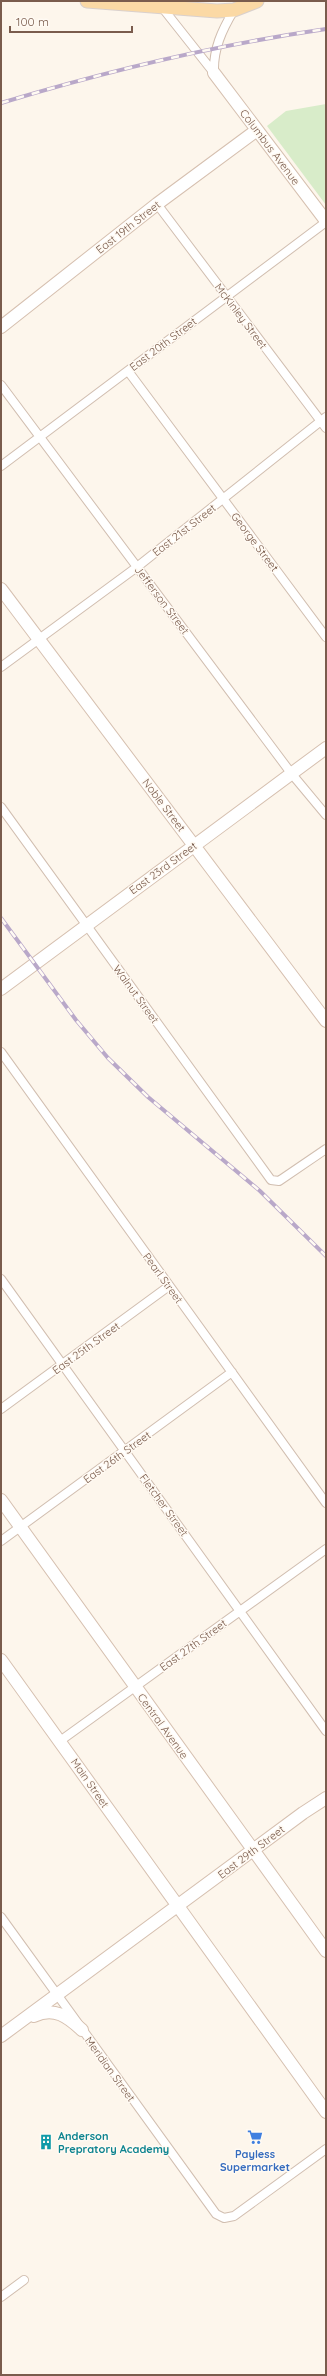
<svg xmlns="http://www.w3.org/2000/svg" width="327" height="2376" font-family="Quicksand,sans-serif">
<style>
.green{fill:#d8ecc9}
.lines{fill:none;stroke-linecap:round;stroke-linejoin:round}
.street-casing{stroke:#d1beb0;stroke-width:10}
.secondary-casing{stroke:#d6c0b0;stroke-width:14}
.primary-casing{stroke:#dad1cd;stroke-width:15}
.street{stroke:#fff;stroke-width:8}
.secondary{stroke:#fff;stroke-width:12}
.primary{stroke:#fbd9a5;stroke-width:13}
.rail-casing{stroke:#b9a8c9;stroke-width:4}
.rail{stroke:#fffaf3;stroke-width:2.5;stroke-dasharray:8;stroke-linecap:butt}
.labels{text-anchor:middle;dominant-baseline:central;stroke-width:3;stroke-linejoin:round;paint-order:stroke}
.street-label{font-size:11px;fill:#7a5c4d;stroke:#fffaf3}
.culture-label{font-size:11px;font-weight:bold;fill:#0d838f;stroke:#fffaf3;text-anchor:start}
.shop-label{font-size:11px;font-weight:bold;fill:#366cbe;stroke:#fffaf3}
</style>
<rect width="100%" height="100%" fill="#fdf6ec"/>
<!-- green -->
<path class="green" d="M326,104V205L267,126L286,111Z"/>
<g class="lines">
<!-- street casing -->
<g class="street-casing">
<path id="street" d="M161,6L214,73
M214,73C213,49 222,30 234,10
M157,204L326,428
M128,371L326,637
M1,385L291,773L326,815
M1,466L326,222
M1,667L137,567L326,417
M1,807L271,1180L279,1181L326,1149
M1,1052L326,1503
M1,1279L326,1731
M1,1409L169,1286
M1,1541L232,1372
M60,1741L326,1549
M1,1917L216,2214L224,2218L234,2216L326,2149
M1,2297L24,2280"/>
</g>
<!-- secondary casing -->
<g class="secondary-casing">
<path id="secondary" d="M214,73L326,221
M1,327L157,204L257,130
M1,589L326,1021
M1,989L326,748
M1,1500L326,1951
M1,1660L326,2112
M34,2016C54,2006 68,2017 82,2030
M1,2036L303,1813L326,1798"/>
</g>
<!-- primary casing -->
<g class="primary-casing">
<path id="primary" d="M87,1L217,11L234,10L257,1"/>
</g>
<!-- street -->
<use href="#street" class="street"/>
<!-- secondary -->
<use href="#secondary" class="secondary"/>
<!-- primary -->
<use href="#primary" class="primary"/>
<!-- rail casing -->
<g class="rail-casing">
<path id="rail" d="M1,103C107,71 216,45 326,29
M1,918L76,1020L108,1058L148,1097L260,1191L326,1256"/>
</g>
<!-- rail -->
<use href="#rail" class="rail"/>
</g>
<!-- icons -->
<defs>
<g id="supermarket-bare" transform="scale(1.2)"><path d="M-6-5.5h2.5l.6 2H6L4.5 2H-2.5L-4.4-4H-6ZM-1.5 3.2a1.3 1.3 0 1 0 .1 0ZM3 3.2a1.3 1.3 0 1 0 .1 0Z" fill="#3f7fe0" stroke="#fffaf3" stroke-width="2.5" paint-order="stroke"/></g>
<g id="building-bare" transform="scale(1.2)"><path d="M-4-6H4V6H1V3H-1V6H-4ZM-2.5-4.3h1.7v1.8h-1.7ZM.8-4.3h1.7v1.8H.8ZM-2.5-1h1.7V.8h-1.7ZM.8-1h1.7V.8H.8Z" fill="#0f9aa8" stroke="#fffaf3" stroke-width="2.5" paint-order="stroke"/></g>
</defs>
<g fill-rule="evenodd">
<use href="#supermarket-bare" x="255" y="2137"/>
<use href="#building-bare" x="46" y="2142"/>
</g>
<g class="labels">
<!-- street labels -->
<g class="street-label">
<text transform="translate(270 147) rotate(53)">Columbus Avenue</text>
<text transform="translate(128 227) rotate(-38)">East 19th Street</text>
<text transform="translate(241 316) rotate(53)">McKinley Street</text>
<text transform="translate(163 344) rotate(-37)">East 20th Street</text>
<text transform="translate(184 530) rotate(-38)">East 21st Street</text>
<text transform="translate(255 542) rotate(53)">George Street</text>
<text transform="translate(162 600) rotate(53)">Jefferson Street</text>
<text transform="translate(164 805) rotate(53)">Noble Street</text>
<text transform="translate(163 868) rotate(-36)">East 23rd Street</text>
<text transform="translate(136 994) rotate(54)">Walnut Street</text>
<text transform="translate(163 1278) rotate(54)">Pearl Street</text>
<text transform="translate(86 1348) rotate(-36)">East 25th Street</text>
<text transform="translate(117 1457) rotate(-36)">East 26th Street</text>
<text transform="translate(164 1505) rotate(54)">Fletcher Street</text>
<text transform="translate(193 1645) rotate(-36)">East 27th Street</text>
<text transform="translate(163 1726) rotate(54)">Central Avenue</text>
<text transform="translate(90 1783) rotate(55)">Main Street</text>
<text transform="translate(251 1852) rotate(-37)">East 29th Street</text>
<text transform="translate(110 2069) rotate(54)">Meridian Street</text>
</g>
<!-- culture labels -->
<g class="culture-label">
<text x="58" y="2136">Anderson<tspan x="58" dy="13">Prepratory Academy</tspan></text>
</g>
<!-- shop labels -->
<g class="shop-label">
<text x="255" y="2154">Payless<tspan x="255" dy="13">Supermarket</tspan></text>
</g>
</g>
<!-- border -->
<rect width="327" height="2376" fill="none" stroke="#7a5c4d" stroke-width="4"/>
<!-- scale -->
<path d="M10 26v6h122v-6" fill="none" stroke="#7a5c4d" stroke-width="2"/>
<text x="16" y="26" font-size="12" fill="#7a5c4d" stroke="#fffaf3" stroke-width="3" paint-order="stroke">100 m</text>
</svg>
